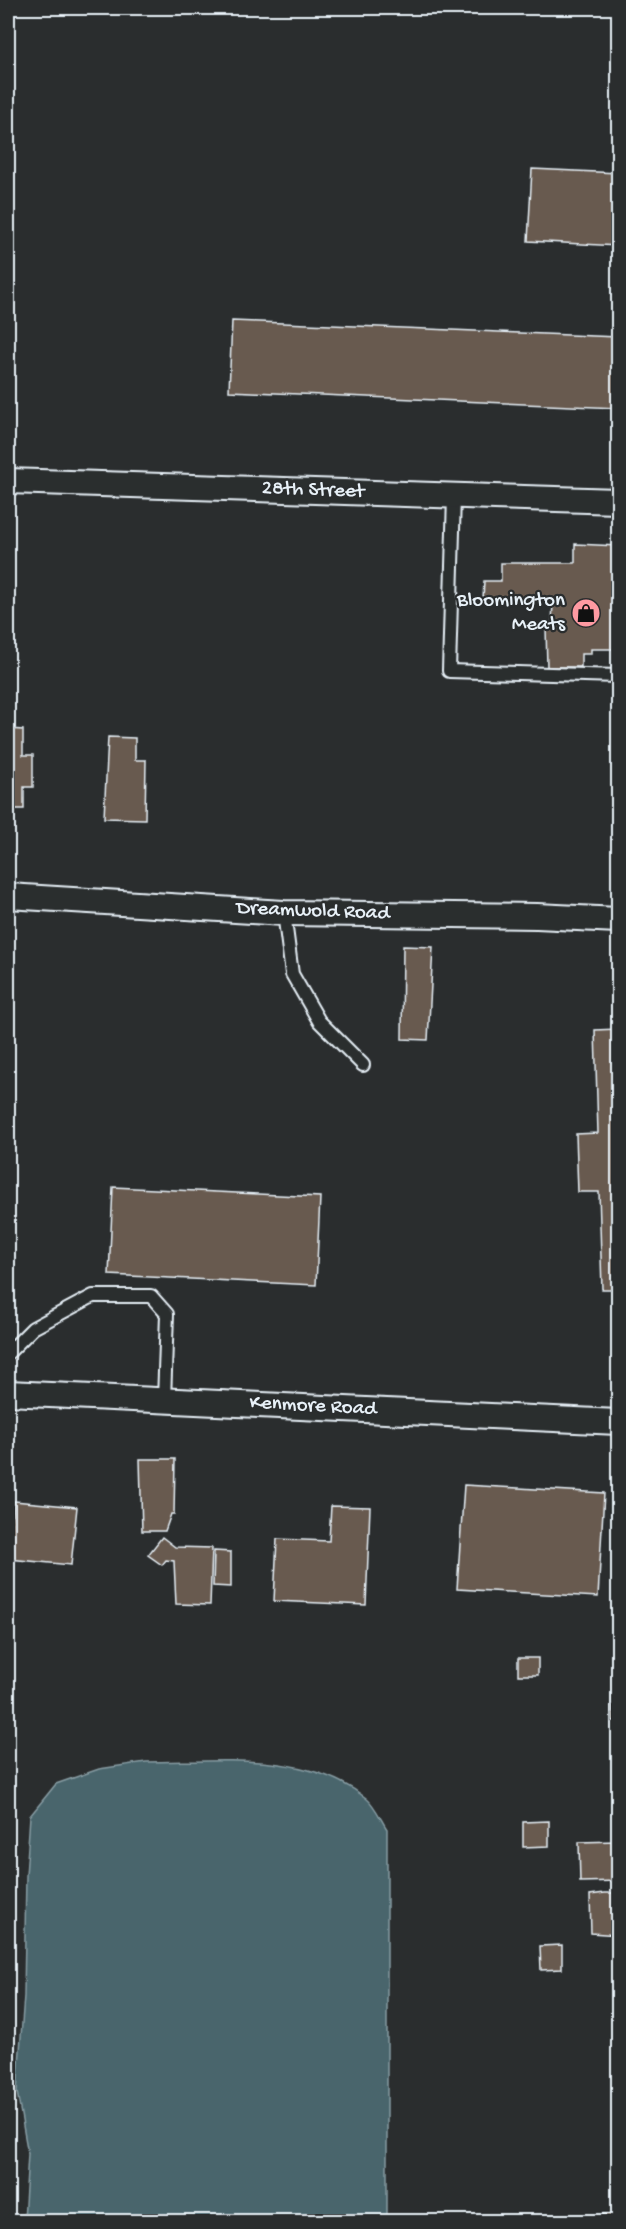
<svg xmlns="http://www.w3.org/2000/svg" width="626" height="2229" font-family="'Gochi Hand',sans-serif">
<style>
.water{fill:#48656c;stroke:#889da4;stroke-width:1.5}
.building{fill:#685a4f;stroke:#e8f1f8;stroke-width:1.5}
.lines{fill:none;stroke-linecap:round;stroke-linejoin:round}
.service-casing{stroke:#e8f1f8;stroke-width:16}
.minor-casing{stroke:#e8f1f8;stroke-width:28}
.service{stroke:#2a2d2e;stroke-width:12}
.minor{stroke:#2a2d2e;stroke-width:24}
.labels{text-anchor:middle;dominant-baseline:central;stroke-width:4.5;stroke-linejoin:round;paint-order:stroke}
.street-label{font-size:21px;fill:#e8f1f8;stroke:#2a2d2e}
.poi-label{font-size:21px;fill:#e8f1f8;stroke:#2a2d2e;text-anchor:end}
</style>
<rect width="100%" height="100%" fill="#2a2d2e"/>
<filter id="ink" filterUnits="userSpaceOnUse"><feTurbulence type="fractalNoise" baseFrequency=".0167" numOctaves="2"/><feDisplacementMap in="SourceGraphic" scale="12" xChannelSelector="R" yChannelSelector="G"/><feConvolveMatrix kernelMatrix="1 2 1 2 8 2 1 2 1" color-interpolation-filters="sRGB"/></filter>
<g filter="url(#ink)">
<!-- water -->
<path class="water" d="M146,1762C218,1762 306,1750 366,1798C375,1805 381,1820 387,1829V2221H24L28,2154L17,2092L24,1996L26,1876L30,1816L56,1784L99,1769Z"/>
<!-- building -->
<path class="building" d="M532,169L618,173V246L528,241Z
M232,321L618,337V408L229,391Z
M575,544L618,546V649H591V654H581V667H547L546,627H552L553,599H483L484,581H501V563H575Z
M8,729L23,730V755H33V787H24V809H8Z
M108,737L135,738V760H146L145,819L104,818Z
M403,946L433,947L428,1040L402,1039Z
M618,1029V1289H602L599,1192H578L576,1134L598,1133L595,1030Z
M113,1187L320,1197L316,1285L109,1275Z
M140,1459H175L174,1514H171L165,1531H142Z
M464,1485L604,1493L598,1597L457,1589Z
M14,1501L77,1507L71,1565L9,1559Z
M331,1506L370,1507L366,1605L274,1601L277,1539L329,1541Z
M162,1537L175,1547L212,1548L210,1605L176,1604L174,1561L166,1560L162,1565L148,1555Z
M214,1551L231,1552V1587L213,1586Z
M518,1658H538V1675H518Z
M612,1678H618V1721H613Z
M549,1821V1846L523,1847V1822Z
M618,1841V1881L580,1882L579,1842Z
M605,1893H618V1935L591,1933L590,1895Z
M562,1945V1969L541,1970L540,1946Z
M603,2214H618V2222H604Z"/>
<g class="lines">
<!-- service casing -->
<g class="service-casing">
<path id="service" d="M454,496L449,671L618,676
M284,913L292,974L319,1021L363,1065
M8,1353L33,1328L93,1296H151L167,1314L164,1400"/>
</g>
<!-- minor casing -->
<g class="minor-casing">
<path id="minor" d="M8,481L618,501
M8,896L284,913L537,916L618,920
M8,1393L618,1422"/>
</g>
<!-- service -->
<use href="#service" class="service"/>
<!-- minor -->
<use href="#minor" class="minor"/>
</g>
</g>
<!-- icons -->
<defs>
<g id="shop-disc" transform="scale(1.5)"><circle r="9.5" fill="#ff9aa2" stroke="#2a2d2e"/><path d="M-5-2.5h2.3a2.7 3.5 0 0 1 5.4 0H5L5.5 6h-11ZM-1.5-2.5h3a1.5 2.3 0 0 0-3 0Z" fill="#111"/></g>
</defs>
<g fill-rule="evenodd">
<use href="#shop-disc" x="586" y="613"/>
</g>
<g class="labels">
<!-- street labels -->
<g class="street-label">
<text transform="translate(313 491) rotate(2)">28th Street</text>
<text transform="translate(313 912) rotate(2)">Dreamwold Road</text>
<text transform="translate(313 1407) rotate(3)">Kenmore Road</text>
</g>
<!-- poi labels -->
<g class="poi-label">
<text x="565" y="601">Bloomington<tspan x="565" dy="24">Meats</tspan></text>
</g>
</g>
<!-- margin -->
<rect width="626" height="2229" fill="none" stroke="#2a2d2e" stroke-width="30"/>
<rect x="15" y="15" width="596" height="2199" fill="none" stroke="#e8f1f8" stroke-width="2" filter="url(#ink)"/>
</svg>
